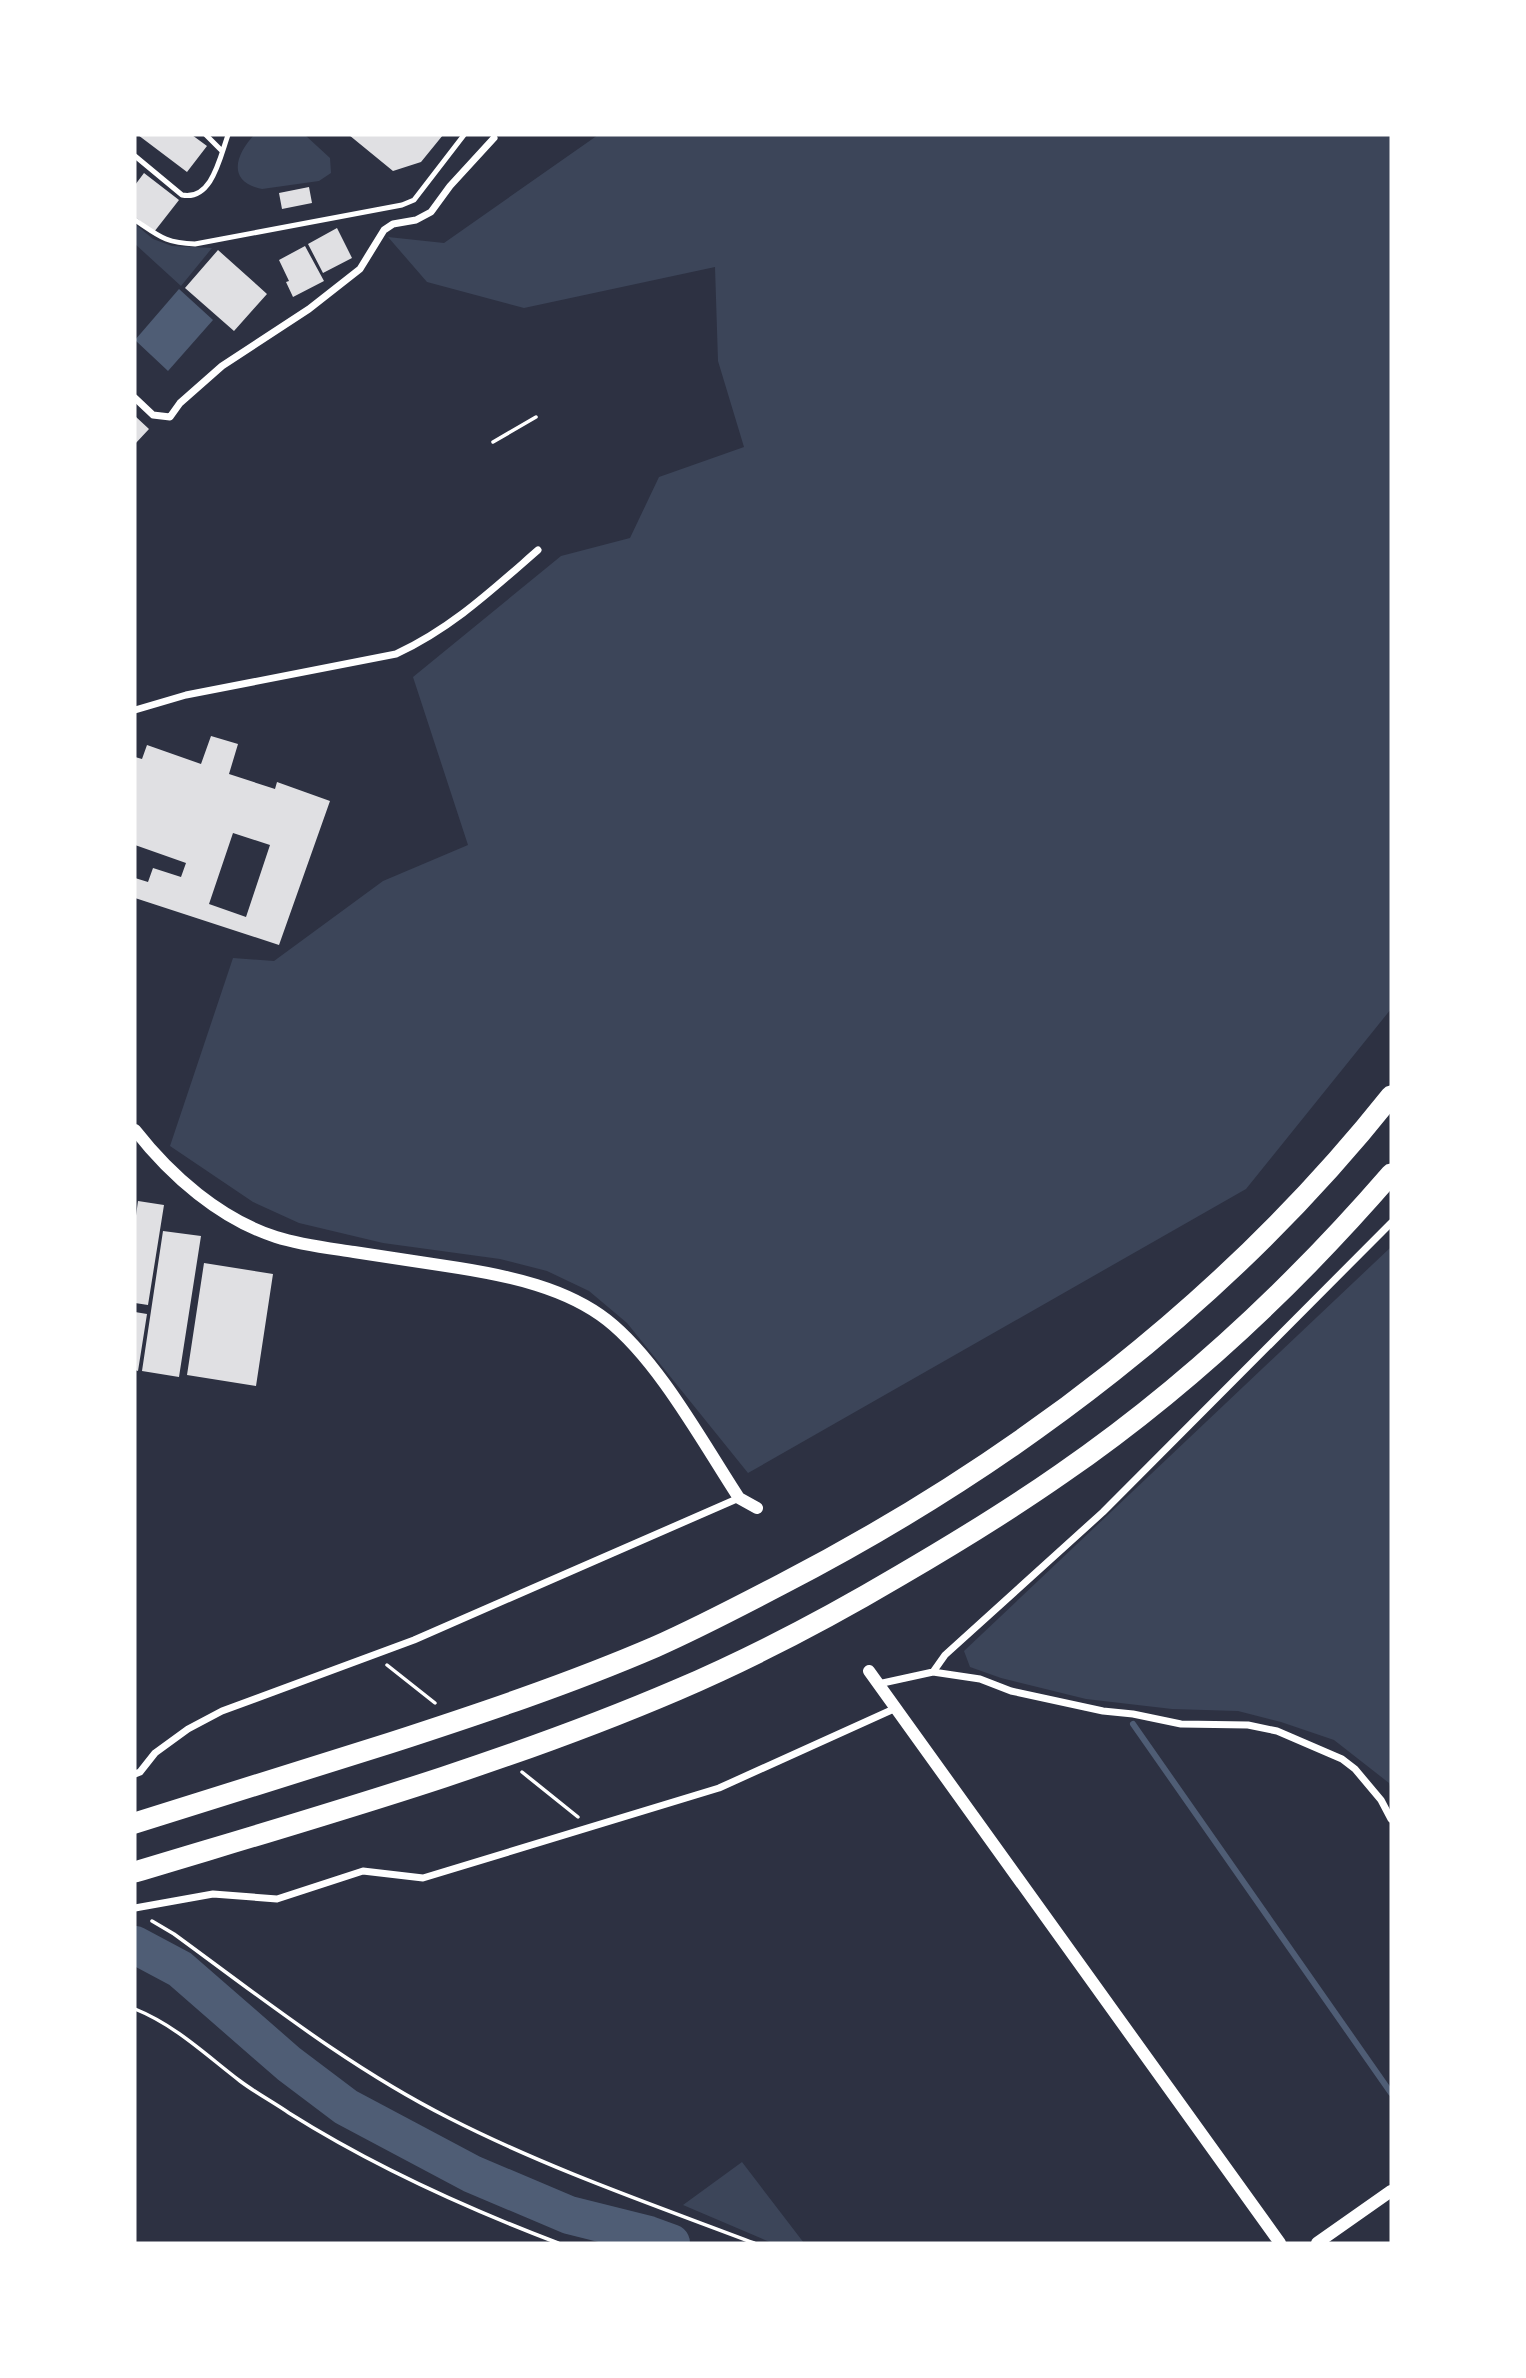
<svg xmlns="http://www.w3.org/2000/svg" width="1526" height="2378" font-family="Karla,sans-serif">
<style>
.green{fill:#3c4559}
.water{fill:#4f5d75}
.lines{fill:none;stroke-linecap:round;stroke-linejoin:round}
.stream{stroke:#4f5d75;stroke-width:6}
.river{stroke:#4f5d75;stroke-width:38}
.building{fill:#e0e0e3;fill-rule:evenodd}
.path{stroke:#fff;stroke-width:3.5}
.service{stroke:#fff;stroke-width:5}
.minor{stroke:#fff;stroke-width:7}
.tertiary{stroke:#fff;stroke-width:12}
.motorway{stroke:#fff;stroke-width:21}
</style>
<rect width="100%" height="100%" fill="#2d3142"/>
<!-- green -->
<path class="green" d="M254,135H305L330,158L331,173L319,181L262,189C226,182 236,154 254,135Z
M598,135H1391V1009L1246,1189L748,1473L627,1323L589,1291L547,1271L500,1259L383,1243L299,1223L253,1202L170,1146L233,958L274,961L383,881L468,845L413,677L561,556L630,538L659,477L744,447L718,361L715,267L524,308L427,282L388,237L444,243Z
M135,224L153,239L172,246L212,248L181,286L135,244Z
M1391,1247V1790L1389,1783L1334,1740L1281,1722L1238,1711L1172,1709L1086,1699L1001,1678L970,1667L964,1651Z
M742,2162L804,2243H772L683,2205Z"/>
<!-- water -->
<path class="water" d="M179,289L213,320L168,371L135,340Z"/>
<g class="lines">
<!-- stream -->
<path class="stream" d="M1133,1724L1391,2093"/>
<!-- river -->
<path class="river" d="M135,1945L180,1969L289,2064L346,2107L472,2174L569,2215L649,2235L671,2243"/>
</g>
<!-- building -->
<path class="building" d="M138,135H192L207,146L187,172Z
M349,135H443L421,162L393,171Z
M144,173L179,200L154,232L135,217V185Z
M309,187L312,203L282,209L279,193Z
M337,228L352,258L323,273L308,244Z
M305,246L324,281L293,297L286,282L289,281L279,260Z
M218,250L267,294L234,331L185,288Z
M135,416L149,429L135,444Z
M211,736L238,744L229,774L275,789L277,782L330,801L279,945L135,898V878L148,882L153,868L181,877L186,863L135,845V757L142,759L147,745L201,764ZM233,833L270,845L246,917L209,904Z
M138,1201L164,1205L148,1305L135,1303V1223Z
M163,1231L201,1236L179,1377L142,1371Z
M204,1263L273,1274L256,1386L187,1375Z
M135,1312L147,1314L138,1371L135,1370Z"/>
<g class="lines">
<!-- path -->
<path class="path" d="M493,442L536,417
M387,1665L435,1703
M522,1772L578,1817
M152,1921L174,1934C263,1999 350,2068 449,2118C547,2168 651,2204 754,2243
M135,2009C175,2025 206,2055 240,2081C256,2093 273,2102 289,2113C373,2166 466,2208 558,2243"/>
<!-- service -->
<path class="service" d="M206,135L222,151
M135,156L182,195C212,201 220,157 228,135
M135,220C159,236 165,243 195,244L402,205L414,200L464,135"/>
<!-- minor -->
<path class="minor" d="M135,398L153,415L170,417L180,403L222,366L309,309L360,269L384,230L393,224L416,220L431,212L450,186L494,138
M135,710L186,695L396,654C452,628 492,590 538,550
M933,1672L945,1655L1103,1512L1391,1223
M878,1684L933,1672L980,1679L1011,1691L1103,1711L1133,1714L1181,1724L1248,1725L1277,1731L1342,1759L1355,1769L1381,1800L1391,1819
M135,1774L140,1772L155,1753L188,1729L222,1711L414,1640L739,1498
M135,1908L213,1894L277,1899L363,1871L423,1878L719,1788L896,1708"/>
<!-- tertiary -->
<path class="tertiary" d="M135,1130C171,1176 220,1219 276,1237C301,1245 328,1248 354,1252C389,1257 424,1263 459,1268C509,1276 566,1288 607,1320C658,1360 703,1443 739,1498L757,1508
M869,1671L1280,2243
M1317,2243L1391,2191"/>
<!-- motorway -->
<path class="motorway" d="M135,1823C220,1797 305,1770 390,1743C479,1714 569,1684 655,1647C698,1628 740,1606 782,1584C1014,1464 1228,1301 1391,1096
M135,1872C317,1817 502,1765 677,1690C754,1657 828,1618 899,1576C954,1544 1008,1511 1061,1474C1183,1390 1294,1286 1391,1174"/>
</g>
<!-- border -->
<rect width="1526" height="2378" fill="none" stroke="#ffffff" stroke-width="273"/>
</svg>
